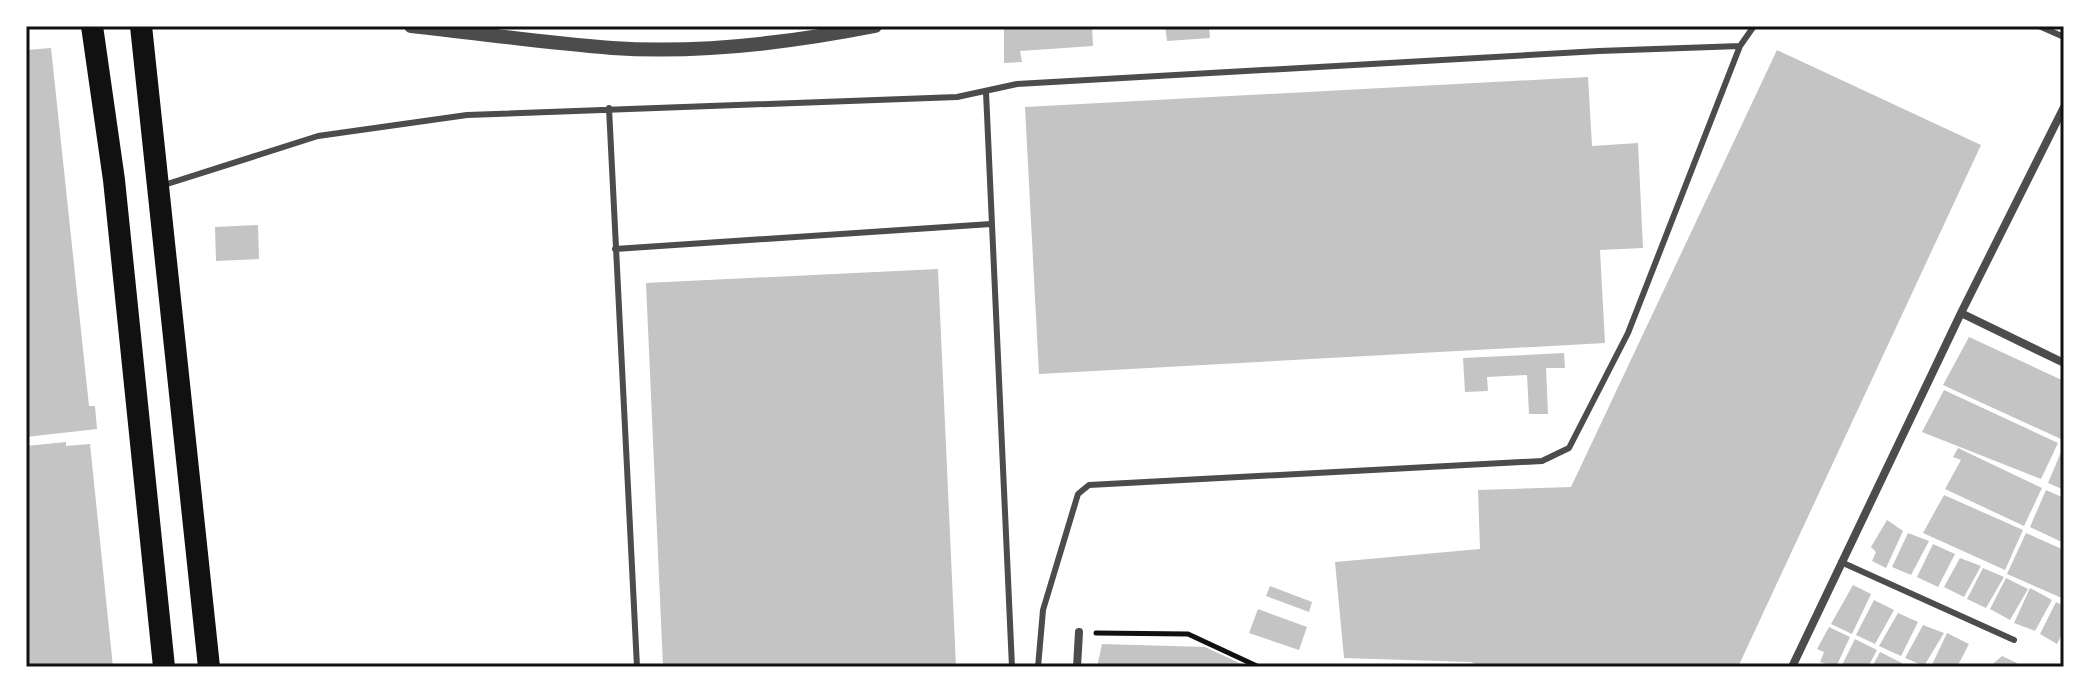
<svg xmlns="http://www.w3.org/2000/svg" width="2090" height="693" font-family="Karla,sans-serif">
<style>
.building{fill:#c4c4c4}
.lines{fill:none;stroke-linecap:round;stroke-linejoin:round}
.path{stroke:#111;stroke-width:5}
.service{stroke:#4c4c4c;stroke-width:6}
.minor{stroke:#4c4c4c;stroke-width:8}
.tertiary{stroke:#4c4c4c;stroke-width:14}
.trunk{stroke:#111;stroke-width:22}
.neatline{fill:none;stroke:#111;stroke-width:3}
</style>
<rect width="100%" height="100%" fill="#fff"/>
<!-- building -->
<path class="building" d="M1004,26H1092L1093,46L1020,51L1022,62L1004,63Z
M1165,26H1209L1210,38L1167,41Z
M51,48L89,406H95L97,429L26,437V50Z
M1777,50L1981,145L1738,667H1482L1471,662L1344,658L1335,562L1480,549L1478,490L1571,487Z
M1588,77L1592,146L1638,143L1643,248L1600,250L1605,343L1039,374L1025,107Z
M258,225L259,259L216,261L215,227Z
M938,269L956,667H663L646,283Z
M1969,337L2064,381V432L2061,439L1943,385Z
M1564,353L1565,368H1546L1548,414H1529L1527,375L1487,377L1488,391L1465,392L1463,358Z
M1944,390L2058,443L2041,479L1922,432Z
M66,442V446L90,444L113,667H26V446Z
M2064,445V490L2048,483Z
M1958,448L2042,488L2024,526L1945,489L1961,460L1953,457Z
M2046,490L2064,498V543L2030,527Z
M1944,495L2023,530L2005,570L1923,533Z
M1887,520L1903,531L1886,568L1872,561L1876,552L1871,547Z
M1908,533L1929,541L1911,575L1892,567Z
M2026,533L2064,550V599L2007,574Z
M1933,544L1955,554L1938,587L1917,577Z
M1960,558L1981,566L1964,597L1944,587Z
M1983,568L2004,577L1986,608L1967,599Z
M2006,578L2028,589L2010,620L1990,609Z
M1853,585L1871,594L1852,634L1831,624Z
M1270,586L1312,602L1309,612L1266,596Z
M2030,588L2052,600L2035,631L2014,623Z
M1874,600L1894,610L1875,644L1856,635Z
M2056,602L2064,606V630L2057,644L2040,634Z
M1258,609L1307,627L1299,650L1249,633Z
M1898,613L1918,622L1901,656L1879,646Z
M1923,625L1944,633L1924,666L1905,658Z
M1829,627L1850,637L1836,667L1820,662L1824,652L1817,649Z
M1947,633L1969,644L1957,667H1931Z
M1855,639L1877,650L1868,667H1841Z
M1102,644L1205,647L1248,667H1097Z
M1880,652L1902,663L1899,667H1872Z
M2002,656L2017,663L2015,667H1989Z"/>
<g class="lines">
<!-- path -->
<path class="path" d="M1096,633L1188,634L1259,667"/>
<!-- service -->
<path class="service" d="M2039,26L2064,37
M986,92L1012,667
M609,108L637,667
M164,185L318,136L467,115L957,97L1017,84L1599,51L1740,46L1754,26
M615,249L991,224
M1841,562L2014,640
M1038,667L1043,610L1078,494L1089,485L1542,461L1569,448L1628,333L1740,46"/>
<!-- minor -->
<path class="minor" d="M1961,313L2064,363
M1077,667L1079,632
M1792,667L1961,313L2064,107"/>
<!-- tertiary -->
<path class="tertiary" d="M411,26C478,33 545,43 612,48C700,54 789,43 875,26"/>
<!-- trunk -->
<path class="trunk" d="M92,26L114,180L164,667
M141,26L209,667"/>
</g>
<!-- border -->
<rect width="2090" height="693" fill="none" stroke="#ffffff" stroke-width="56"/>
<rect x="28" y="28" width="2034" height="637" class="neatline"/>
</svg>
